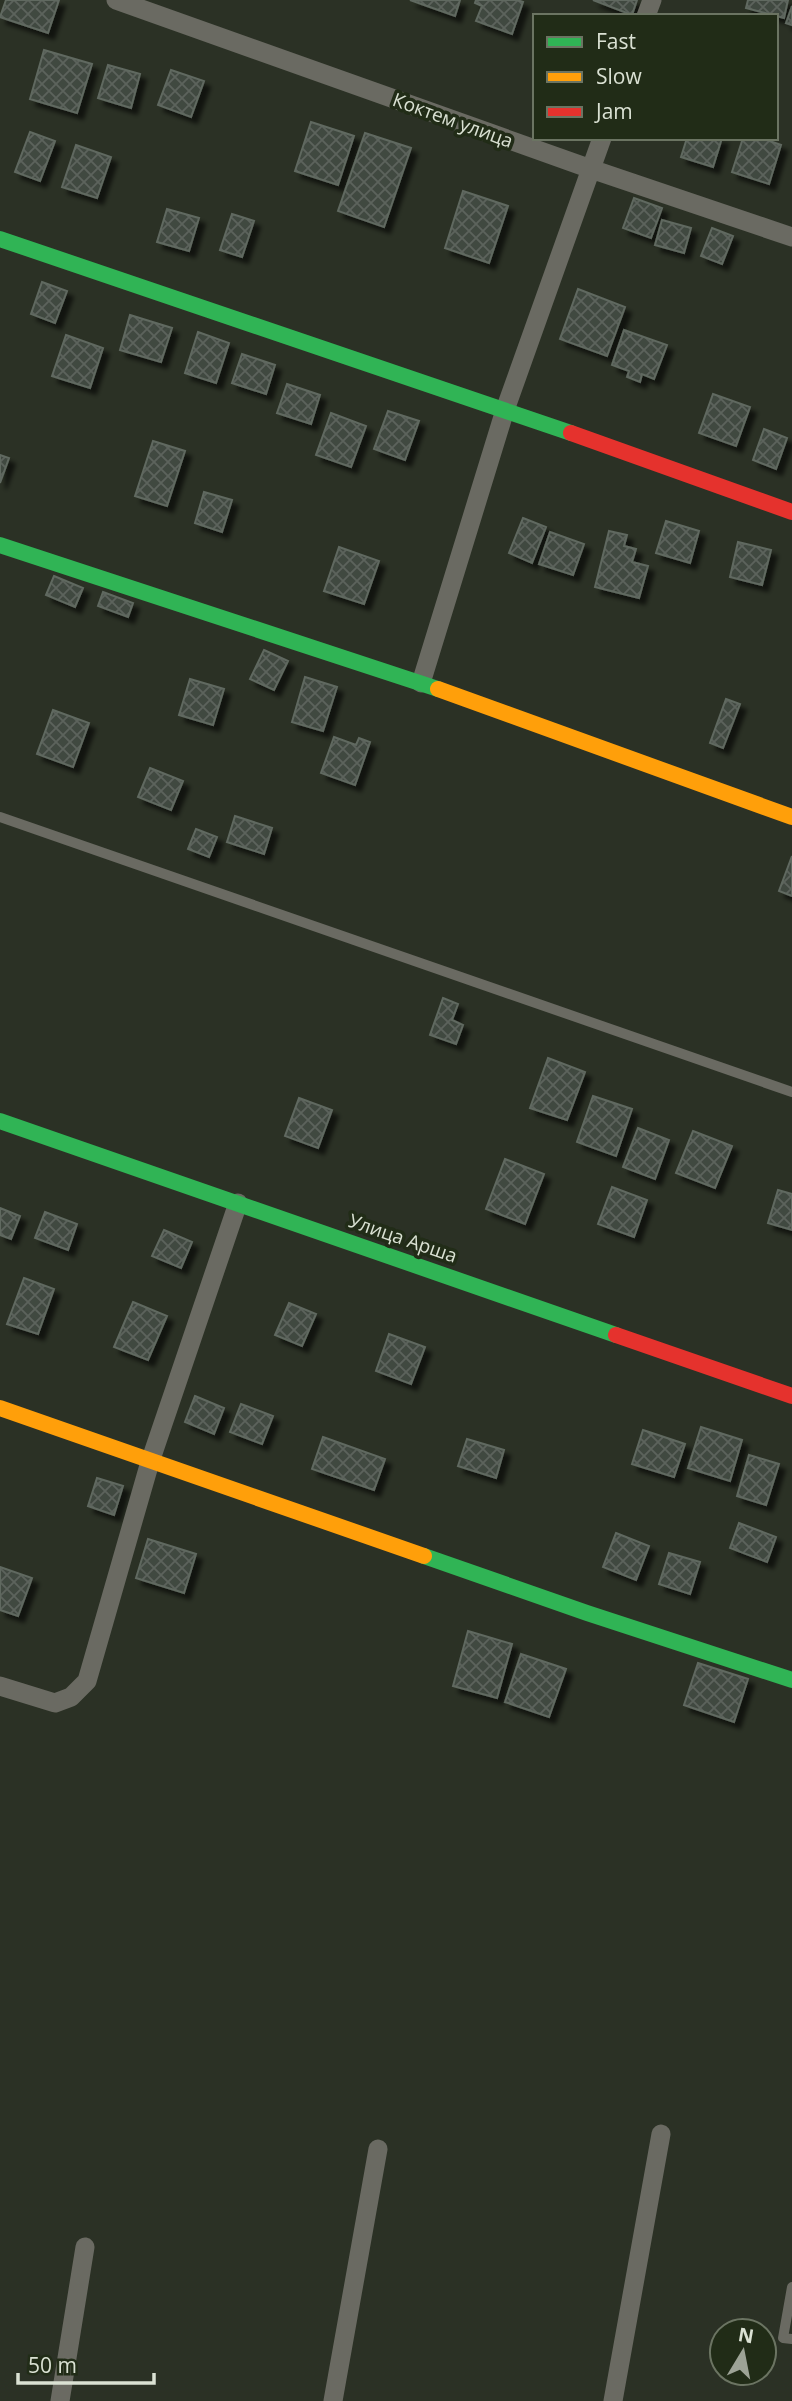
<svg xmlns="http://www.w3.org/2000/svg" width="792" height="2401" font-family="'Open Sans',sans-serif">
<style>
.building{fill:url(#building-cross-hatch);stroke:#606960;stroke-width:2;filter:url(#shadow)}
.lines{fill:none;stroke-linecap:round;stroke-linejoin:round}
.lane{stroke:#6a6a62;stroke-width:10}
.street{stroke:#6a6a62;stroke-width:19}
.fast{stroke:#30b455;stroke-width:16}
.slow{stroke:#ff9f0a;stroke-width:16}
.jam{stroke:#e5322d;stroke-width:16}
.labels{text-anchor:middle;dominant-baseline:central;stroke-width:7;stroke-linejoin:round;paint-order:stroke}
.street-label{font-size:19px;fill:#dae1d3;stroke:#212c17}
</style>
<defs>
<pattern id="building-cross-hatch" width="8" height="8" patternUnits="userSpaceOnUse" patternTransform="scale(1.75)"><rect width="8" height="8" fill="#414941"/><path d="M0 0l8 8M0 8l8-8" fill="none" stroke="#5c635c"/></pattern>
<filter id="shadow"><feDropShadow dx="6" dy="6" stdDeviation="2" flood-color="#0009"/></filter>
</defs>
<rect width="100%" height="100%" fill="#2b3125"/>
<!-- building -->
<path class="building" d="M6,0H59L48,33L0,17Z
M410,0H460L455,16Z
M476,0H517L523,2L512,34L476,21L482,6L475,3Z
M593,0H637L632,15Z
M748,0H788L784,18L746,8Z
M792,6V25L786,23Z
M44,50L92,64L77,113L30,99Z
M108,65L140,74L131,108L98,98Z
M171,70L204,81L191,117L158,105Z
M311,122L354,136L338,185L295,171Z
M30,132L55,141L40,181L15,172Z
M365,133L411,148L384,227L338,211Z
M687,138H722L713,167L681,157Z
M743,138H761L781,145L769,184L732,172Z
M76,145L111,157L97,198L62,187Z
M463,191L508,206L489,263L445,248Z
M634,198L662,208L651,238L623,228Z
M167,209L199,218L189,251L157,242Z
M232,214L254,221L242,257L220,250Z
M662,220L691,228L684,253L655,245Z
M712,228L733,236L722,264L701,256Z
M42,282L67,291L55,323L31,314Z
M578,289L625,307L607,356L560,339Z
M130,315L172,328L161,362L120,350Z
M624,330L667,345L654,379L642,374L640,382L627,377L629,371L612,365Z
M198,332L229,343L216,383L185,373Z
M66,335L103,348L90,388L52,376Z
M242,354L275,365L266,394L232,383Z
M287,384L320,395L311,424L277,413Z
M713,394L750,407L736,446L699,433Z
M388,411L419,421L405,460L374,449Z
M331,413L366,426L351,467L316,455Z
M764,429L787,438L776,469L753,460Z
M153,441L185,451L167,506L135,496Z
M0,455L9,458L0,483Z
M204,492L232,500L222,532L195,523Z
M523,518L546,527L532,563L509,553Z
M666,521L699,531L690,563L656,553Z
M609,531L627,535L624,546L636,549L632,562L648,566L639,598L595,587Z
M550,532L584,544L573,575L539,564Z
M738,542L771,550L762,585L730,577Z
M339,547L379,561L364,604L324,591Z
M54,576L83,588L75,607L46,595Z
M103,592L133,603L128,617L98,606Z
M264,650L288,661L274,690L250,679Z
M305,677L337,687L323,731L292,722Z
M190,679L224,689L213,725L179,715Z
M726,699L740,704L723,748L710,743Z
M53,710L89,723L73,767L37,754Z
M334,737L356,745L359,738L370,742L355,785L321,773Z
M150,768L183,781L171,810L138,797Z
M235,816L272,828L264,854L227,842Z
M196,829L217,837L209,857L188,849Z
M792,856V896L779,891Z
M443,998L458,1004L452,1020L463,1025L456,1044L430,1035Z
M548,1058L585,1072L567,1120L530,1108Z
M593,1096L632,1109L616,1156L577,1142Z
M299,1098L332,1110L318,1148L285,1136Z
M638,1128L669,1140L655,1179L623,1167Z
M693,1131L732,1146L715,1188L676,1173Z
M505,1159L544,1174L525,1224L486,1209Z
M612,1187L647,1200L634,1237L598,1224Z
M778,1190L792,1194V1230L768,1223Z
M0,1208L20,1216L11,1239L0,1235Z
M45,1212L77,1224L68,1250L35,1238Z
M164,1230L192,1242L181,1268L152,1256Z
M24,1278L54,1289L38,1334L7,1324Z
M133,1302L167,1316L148,1360L114,1347Z
M289,1303L316,1314L302,1346L275,1335Z
M389,1334L425,1347L411,1384L376,1371Z
M195,1396L224,1408L214,1434L185,1422Z
M241,1404L273,1416L262,1444L230,1432Z
M701,1427L742,1440L730,1481L688,1468Z
M643,1430L685,1444L674,1477L632,1464Z
M323,1437L385,1459L374,1490L312,1469Z
M467,1439L504,1450L496,1478L458,1466Z
M749,1455L779,1464L766,1505L737,1496Z
M97,1478L123,1486L114,1515L88,1506Z
M739,1523L776,1537L767,1562L730,1548Z
M616,1533L649,1546L636,1580L603,1567Z
M148,1539L196,1554L184,1593L136,1578Z
M669,1553L700,1562L690,1594L659,1584Z
M0,1567L32,1578L18,1616L0,1610Z
M468,1631L512,1644L497,1698L453,1686Z
M521,1654L566,1669L549,1717L505,1702Z
M698,1663L748,1679L734,1722L684,1705Z"/>
<g class="lines">
<!-- lane -->
<path class="lane" d="M0,817L792,1092
M792,2287L783,2338L792,2339"/>
<!-- street -->
<path class="street" d="M116,0L591,169L792,237
M646,16L652,0
M421,683L505,410L602,138
M0,1686L55,1703L71,1697L87,1681L150,1462L238,1203
M60,2401L85,2247
M333,2401L378,2149
M613,2401L661,2134"/>
<!-- fast -->
<path class="fast" d="M0,239L571,433
M0,545L438,689
M0,1121L616,1335
M424,1556L587,1613L792,1680"/>
<!-- slow -->
<path class="slow" d="M438,689L792,817
M0,1408L424,1556"/>
<!-- jam -->
<path class="jam" d="M571,433L792,512
M616,1335L792,1396"/>
</g>
<g class="labels">
<!-- street labels -->
<g class="street-label">
<text transform="translate(453 120) rotate(20)">Коктем улица</text>
<text transform="translate(403 1238) rotate(19)">Улица Арша</text>
</g>
</g>
<!-- legend -->
<rect x="533" y="14" width="245" height="126" fill="#212c17" stroke="#6b7462" stroke-width="2"/>
<rect x="547" y="37" width="35" height="10" fill="#30b455" stroke="#6b7462" stroke-width="2"/>
<text x="596" y="49" font-size="21" fill="#dae1d3">Fast</text>
<rect x="547" y="72" width="35" height="10" fill="#ff9f0a" stroke="#6b7462" stroke-width="2"/>
<text x="596" y="84" font-size="21" fill="#dae1d3">Slow</text>
<rect x="547" y="107" width="35" height="10" fill="#e5322d" stroke="#6b7462" stroke-width="2"/>
<text x="596" y="119" font-size="21" fill="#dae1d3">Jam</text>
<!-- north arrow -->
<g transform="translate(743 2352) rotate(10)"><circle r="33" fill="#212c17" stroke="#6b7462" stroke-width="2"/>
<path d="M0-5L12 26L0 18L-12 26Z" fill="#9da396"/>
<text y="-10" font-size="19" font-weight="bold" text-anchor="middle" fill="#dae1d3">N</text>
</g>
<!-- scale -->
<path d="M18 2373v10h136v-10" fill="none" stroke="#dae1d3" stroke-width="3.5"/>
<text x="28" y="2373" font-size="21" fill="#dae1d3" stroke="#212c17" stroke-width="5" paint-order="stroke">50 m</text>
</svg>
